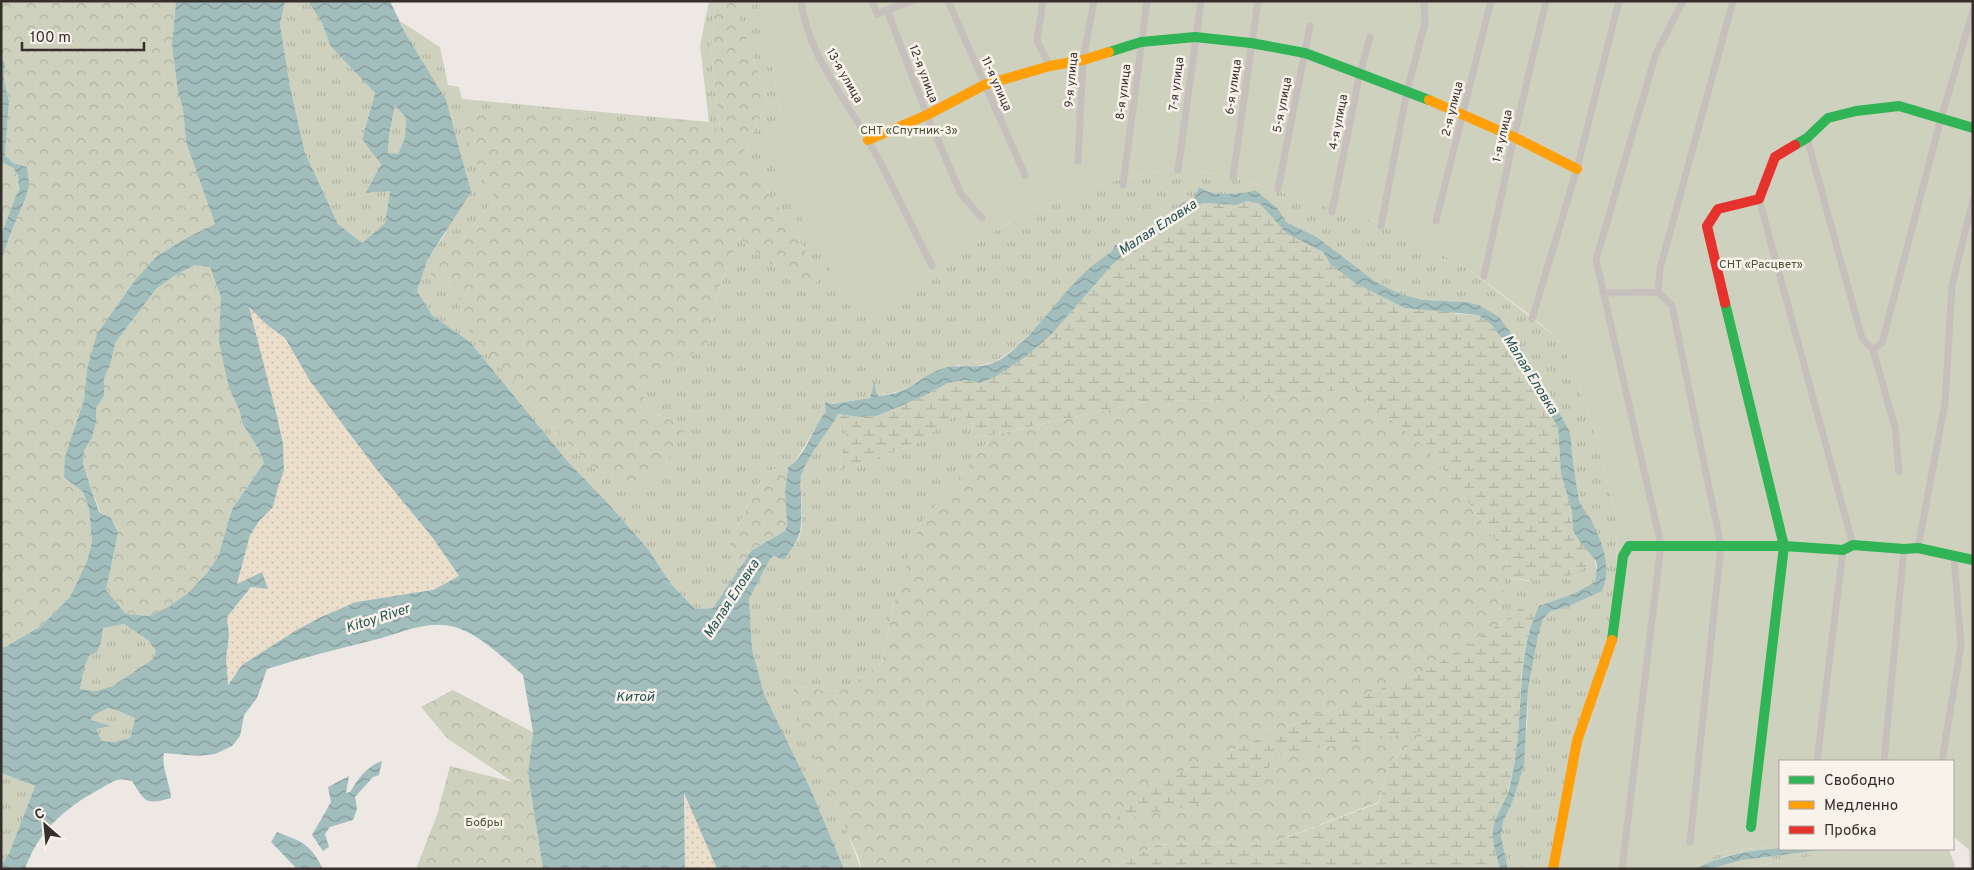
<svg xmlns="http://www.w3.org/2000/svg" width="1974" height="870" font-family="Overpass,sans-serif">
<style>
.grass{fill:url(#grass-tufts)}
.forest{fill:url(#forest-crowns)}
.wetland{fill:url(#wetland-marsh)}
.sand{fill:url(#sand-dots)}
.garden{fill:#ced1be}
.water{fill:url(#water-waves);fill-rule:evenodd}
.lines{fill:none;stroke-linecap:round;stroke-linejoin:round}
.street{stroke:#c6c0bc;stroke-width:7}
.fast{stroke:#30b455;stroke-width:10}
.slow{stroke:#ff9f0a;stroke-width:10}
.jam{stroke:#e5322d;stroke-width:10}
.labels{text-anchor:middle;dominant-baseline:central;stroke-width:5;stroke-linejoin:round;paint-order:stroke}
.street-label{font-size:12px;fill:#362e2a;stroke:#f8f2eb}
.park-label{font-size:12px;fill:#475230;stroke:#f8f2eb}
.water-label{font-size:14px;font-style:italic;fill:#235354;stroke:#f8f2eb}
</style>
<defs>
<pattern id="grass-tufts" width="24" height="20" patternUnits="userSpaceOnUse" patternTransform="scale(1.25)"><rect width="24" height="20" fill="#ced1be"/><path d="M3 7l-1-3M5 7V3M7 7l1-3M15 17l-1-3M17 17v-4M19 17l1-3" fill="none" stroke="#b2b4a3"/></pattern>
<pattern id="forest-crowns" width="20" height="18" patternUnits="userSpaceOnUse" patternTransform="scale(1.25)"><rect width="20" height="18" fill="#ced1be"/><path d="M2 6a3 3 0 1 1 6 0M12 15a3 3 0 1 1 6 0" fill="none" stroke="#b2b4a3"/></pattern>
<pattern id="wetland-marsh" width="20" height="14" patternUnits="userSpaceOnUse" patternTransform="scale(1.25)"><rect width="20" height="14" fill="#ced1be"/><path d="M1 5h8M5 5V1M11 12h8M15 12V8" fill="none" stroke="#b2b4a3"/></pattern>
<pattern id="sand-dots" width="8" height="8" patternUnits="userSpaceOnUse" patternTransform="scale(1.25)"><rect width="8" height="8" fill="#ebdfcc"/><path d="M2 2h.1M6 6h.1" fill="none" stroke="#cac0af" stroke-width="1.8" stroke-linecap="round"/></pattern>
<pattern id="water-waves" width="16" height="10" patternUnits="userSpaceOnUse" patternTransform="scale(1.25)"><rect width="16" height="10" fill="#a1bdbc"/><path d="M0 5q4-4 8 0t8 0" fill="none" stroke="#849a99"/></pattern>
</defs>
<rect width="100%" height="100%" fill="#ede8e3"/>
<!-- grass -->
<path class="grass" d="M285,1H308L322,23L330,45L335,51L375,93L362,138L381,163L367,193L390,191L385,223L362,243L338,224L305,153L290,87L280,24Z
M709,1H715L711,52L720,129L476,162L495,200L429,276L460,284L529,401L590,466L631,490L688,425L649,412L639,384L707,345L719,289L739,238L812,297L819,272L744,152L768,101L739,16L754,1H768L758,8L773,72L780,112L761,145L908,294L935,266L1026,213L1116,180L1171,169L1228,175L1388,226L1467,268L1556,337L1567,353L1596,436L1617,519L1616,645L1573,778L1557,869H1508L1501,836L1503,822L1512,803L1527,727L1528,689L1538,636L1543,619L1551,611L1569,606L1601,591L1594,528C1590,518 1582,511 1580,501C1576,485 1574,470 1572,454C1571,445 1572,437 1568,428L1520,346L1467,302L1423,300L1398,293L1376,282L1317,237L1286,222L1278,213L1251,192C1232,193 1217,198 1199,187L1193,200L1183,202L1173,212L1127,241L1115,245L1112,251L1101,259L1049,313L1036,328L1017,347L995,362L973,367L957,365L900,391L878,396L876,393V382L870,398L832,404L815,428L794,464L788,467L766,471L729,543L740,568L713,608L695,609L671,584L648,549L606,501L569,463L470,342L432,315L417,291L428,259L446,233L405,33L400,21L440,47L448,85L459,87L462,99L709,122L700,46Z
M395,105L406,118L405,138L398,154H388L389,135Z
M838,414L847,431L839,471L916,444L957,414L972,420L973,436L993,435L919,526L894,603L882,663L840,692L793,686L861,869H844L811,790L764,694L752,649L749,599L770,559L774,556L784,560L799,538L802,526L801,479L808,460Z
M1588,550C1598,564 1597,566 1595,582L1575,593L1539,606L1526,602L1515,613L1498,625L1505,577L1528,581L1586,567Z
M124,624L149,640L156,651L153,659L113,686L96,691L80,689L84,668L89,656L97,652L101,642L103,628Z
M107,708L116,710L135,718L130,738L114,742L102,741L96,729L110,726L89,720L94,715Z
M1,773L35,786L9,855L1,865Z
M1780,845V848C1762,849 1744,852 1726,856C1714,859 1702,869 1689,869L1722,852Z
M1830,849H1855L1737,869H1710L1742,860Z"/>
<!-- forest -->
<path class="forest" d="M1,1H176L172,45L178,92L183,109L186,142L215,224L188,237L157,256L136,280L119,304L87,369L84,399L75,425L64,477L83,492L89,509L92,542L87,561L70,597L41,626L5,647H1V261L10,235L26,197L27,167L13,163L5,155L9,101L4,80L5,63L1,56Z
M715,1H754L739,16L768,101L744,152L819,272L812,297L739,238L719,289L707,345L639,384L649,412L688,425L669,458L631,490L590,466L529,401L460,320L459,284L429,276L495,200L476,162L458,109L720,129L711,52Z
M1,162C5,165 11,166 15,170C27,185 8,219 1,235Z
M195,265L210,267L221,297V317L229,388L240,412L242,423L259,450L264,463L232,509L218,557L207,573L189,592L170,606L149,616L126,614L106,590L118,533L111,518L100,512L83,464L84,451L92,437L96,424V408L104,396V379L111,362L115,343L156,289L174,276Z
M1353,389L1425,446L1463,495L1508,558L1498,626L1429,669L1135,790L1253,784L1282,754L1432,729L1391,760L1379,802L1269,844L1206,842L1157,845L1109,869H861L860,861L802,728L793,686L840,692L882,663L894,603L919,526L993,435L1148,401L1240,400Z
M788,467L785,492L787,525L785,531L752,550L740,568L729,543L766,471Z
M453,690L533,732L528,774L543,869H416L437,815L450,766L513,782L448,739L421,707Z"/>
<!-- wetland -->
<path class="wetland" d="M1247,201L1260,204L1287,234L1323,252L1331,265L1355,283L1456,314L1478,315L1492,325L1513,354L1558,427L1561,474L1572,511L1573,531L1580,542L1588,550L1586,567C1560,584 1534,582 1505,577L1508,558L1463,495L1425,446L1353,389L1240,400L1148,401L992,435L973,436L972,420L957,414L916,444L839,471L847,431L838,414L859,417L877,416L924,396L948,383L966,380L980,383L1051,335L1112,265L1147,238L1178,221L1187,210L1203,203L1236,205Z
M1526,601L1539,606C1516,651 1523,704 1516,753C1512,780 1503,805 1499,831C1498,838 1495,847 1496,854C1496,859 1499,864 1500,869H1109L1157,845L1206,842L1269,844L1379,803L1391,760L1431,730L1282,754L1253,784L1191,806L1116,820L1135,790L1429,669L1498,625L1515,613Z"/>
<!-- sand -->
<path class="sand" d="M248,306L267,325L285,338L310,381L377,470L432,537L459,577L433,590L356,602L295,631L242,665L227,686L226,658L229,636L227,617L252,587L268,589L262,572L237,585L250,535L260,520L273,507L278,487L284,471L283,443L275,408Z
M684,792L717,869H685Z"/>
<!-- garden -->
<path class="garden" d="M768,1H1973V869H1970L1969,850L1953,836V761H1780V845L1722,852L1689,869H1557L1573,778L1616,645L1617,519L1596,436L1567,353L1556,337L1527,313L1467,268L1388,226L1228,175L1171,169L1116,180L1026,213L935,266L908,294L881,312L856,316L761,145L780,112L773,72L757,8Z
M1855,849H1941L1949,850L1955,865L1954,869H1737Z"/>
<!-- water -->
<path class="water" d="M176,1H285L280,24L290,87L305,153L338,224L362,243L385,223L390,191L366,193L381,164L362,139L375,93L335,51L330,45L322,23L308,1H390L405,33L446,100L471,192L428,259L417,291L432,315L470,342L569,463L606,501L648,549L671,584L695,609L713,608L752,550L785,531L787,525L785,492L788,467C804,460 813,426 826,412L825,402L832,404L870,398L875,381L876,392L878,396C886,395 894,394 901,391C915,386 926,374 941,369C958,363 976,370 993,363C1024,350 1053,304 1077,280C1087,269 1100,260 1112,251L1115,245L1127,241L1173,212L1183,202L1193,200L1199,187C1217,198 1232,193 1251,192L1255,190L1277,208L1286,222L1317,237L1376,282L1398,293L1423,300L1467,302L1480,306L1499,317L1520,346L1568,428C1572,437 1571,444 1572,454C1574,469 1576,484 1579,499C1582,509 1588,514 1592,522C1603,544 1612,568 1602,591L1569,606L1551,611L1543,619L1538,636L1528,689L1524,765L1512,803L1503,822L1501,836L1508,869H1500C1497,857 1492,844 1493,831C1494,815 1507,802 1510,785C1512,774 1515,763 1516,752C1523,704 1517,650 1539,606L1575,593L1595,582L1597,566L1596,561L1580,542L1573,531L1572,511L1561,474L1558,427L1513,354L1492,325L1478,315L1405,308L1355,283L1331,265L1323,252L1287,234L1260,204L1247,201L1236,205L1203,203L1187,210L1178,221L1147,238L1112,265L1051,335L1025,357L995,377L980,383L966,380L948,383L924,396L877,416L859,417L838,414C827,435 809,452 801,477C800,483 801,490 801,496C801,529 805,532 784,560L774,556L770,559L749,599L752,649L764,694L811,790L844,869H717L684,793L685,869H543L528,774L533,732L523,675C503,658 483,637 458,628C429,618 401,633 374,640C338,649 302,658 267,669L257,698L244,715L240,736L232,746L215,754L198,756L164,753C161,767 170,783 171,798C145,805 146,803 132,781C128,780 121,779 117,780C111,782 105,786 100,789C66,807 38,831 25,869H1V865L9,854L35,786L1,773V647H5L41,626L70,597L87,561L92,542L89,509L83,492L64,477L65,457L84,399L87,369L97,334L136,279L157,256L188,237L215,224L186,142L183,109L178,92L172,45ZM395,105L406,118L405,138L398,154L388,153L389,135ZM195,265L210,267L221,297L219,341L229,388L240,412L242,423L259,450L264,463L232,509L218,557L207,573L189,592L170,606L149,616L126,614L106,590L118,533L111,518L99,512L83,464L84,451L92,437L96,423V408L104,396V379L111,362L115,343L156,289L174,276ZM249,307L267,325L285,338L310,381L377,470L432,537L459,576L433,590L356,602L321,617L295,631L242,665L228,685L226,658L229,636L227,617L251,587L268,589L262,572L237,584L250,535L260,520L273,507L278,487L284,471L283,443L275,408ZM124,624L148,640L156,651L153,659L113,686L96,691L80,689L84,668L89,656L97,652L101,642L103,628ZM108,708L116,710L135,718L130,738L114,742L102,741L96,729L112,726L90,720L94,715Z
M1,56L5,63L4,80L9,101L5,155L13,163L27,167L29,184L26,197L10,235L1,261V235L19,189L18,175L13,168L1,162Z
M382,761L379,775L373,777L355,797L357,809L353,820L330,827L325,834L329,847L323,851L312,835L331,802L328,787L349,776L346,793L350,792C359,778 366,767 382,761Z
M277,832C302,842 310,843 323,869H297L271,842Z
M1780,848L1830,849L1742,860L1710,869H1695C1722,855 1750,850 1780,848Z"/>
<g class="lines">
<!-- street -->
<path class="street" d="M801,1C807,53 844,96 868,140C891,181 910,224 932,266
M872,1L877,14L887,10L927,115L961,194L982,218
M948,1L1025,175
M1043,1L1037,41L1050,66
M887,10L913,1
M1807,138L1862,338L1873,350L1895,427L1899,472
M1078,161L1083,60L1094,1
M1178,170L1201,1
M1233,177L1258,1
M1123,185L1147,1
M1278,189L1310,26
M1759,199L1853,545
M1332,212L1360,73L1370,37
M1436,221L1491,1
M1381,226L1407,91L1425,23L1424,1
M1484,276L1514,137L1546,1
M1658,292L1660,269L1733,1
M1603,293L1658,292L1672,306L1721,546L1690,842
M1532,319L1577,169L1619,1
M1873,350L1882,343L1941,118L1973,11
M1918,548L1945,403L1952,286L1973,199
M1817,761L1843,550
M1884,761L1904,549
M1942,761L1961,645L1954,557
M1622,869L1661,545L1596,260L1656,53L1683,1"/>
<!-- fast -->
<path class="fast" d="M1109,52L1141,42L1195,37L1251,43L1305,53L1429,100
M1795,145L1807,138L1828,118L1856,111L1899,106L1973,128
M1725,303L1784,546L1751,827
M1612,640L1623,556L1629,546H1784L1843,550L1853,545L1904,549L1918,548L1973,560"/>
<!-- slow -->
<path class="slow" d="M1429,100L1514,137L1577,169
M868,140L927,115L984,85L1050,66L1083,60L1109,52
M1553,869L1577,741L1612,640"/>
<!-- jam -->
<path class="jam" d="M1725,303L1707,226L1718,209L1759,199L1775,157L1795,145"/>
</g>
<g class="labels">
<!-- street labels -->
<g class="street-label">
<text transform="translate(923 74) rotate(69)">12-я улица</text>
<text transform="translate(844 76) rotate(60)">13-я улица</text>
<text transform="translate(1072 80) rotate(-85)">9-я улица</text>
<text transform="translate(996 84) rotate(66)">11-я улица</text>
<text transform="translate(1177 84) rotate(-83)">7-я улица</text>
<text transform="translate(1234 87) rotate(-82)">6-я улица</text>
<text transform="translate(1124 92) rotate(-83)">8-я улица</text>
<text transform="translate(1283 105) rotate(-79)">5-я улица</text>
<text transform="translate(1453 109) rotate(-76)">2-я улица</text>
<text transform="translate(1339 122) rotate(-79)">4-я улица</text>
<text transform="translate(1503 136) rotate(-77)">1-я улица</text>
</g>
<!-- park labels -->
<g class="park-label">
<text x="909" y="131">СНТ «Спутник-3»</text>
<text x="1761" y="265">СНТ «Расцвет»</text>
<text x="484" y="823">Бобры</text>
</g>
<!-- water labels -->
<g class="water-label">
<text transform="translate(1158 228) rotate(-33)">Малая Еловка</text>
<text transform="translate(1530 375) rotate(58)">Малая Еловка</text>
<text transform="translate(732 599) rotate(-57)">Малая Еловка</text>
<text transform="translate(378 619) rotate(-18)">Kitoy River</text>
<text x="635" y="697">Китой</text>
</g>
</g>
<!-- border -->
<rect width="1974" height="870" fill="none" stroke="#362e2a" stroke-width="5"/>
<!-- legend -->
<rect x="1779" y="760" width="175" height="90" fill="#f8f2eb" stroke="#aaa49e"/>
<rect x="1789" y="776" width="25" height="8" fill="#30b455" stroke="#aaa49e"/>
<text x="1824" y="785" font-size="15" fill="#362e2a">Свободно</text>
<rect x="1789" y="801" width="25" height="8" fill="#ff9f0a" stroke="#aaa49e"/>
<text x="1824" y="810" font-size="15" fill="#362e2a">Медленно</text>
<rect x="1789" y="826" width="25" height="8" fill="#e5322d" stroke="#aaa49e"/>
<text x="1824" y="835" font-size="15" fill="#362e2a">Пробка</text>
<!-- north arrow -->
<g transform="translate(45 825) rotate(333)" stroke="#f8f2eb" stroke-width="4" paint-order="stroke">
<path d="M0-4L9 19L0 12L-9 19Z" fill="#362e2a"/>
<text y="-8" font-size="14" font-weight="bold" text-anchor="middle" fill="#362e2a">С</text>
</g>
<!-- scale -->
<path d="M22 42v8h122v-8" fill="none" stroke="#362e2a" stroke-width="2.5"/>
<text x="30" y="42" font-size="15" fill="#362e2a" stroke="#f8f2eb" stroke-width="4" paint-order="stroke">100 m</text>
</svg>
